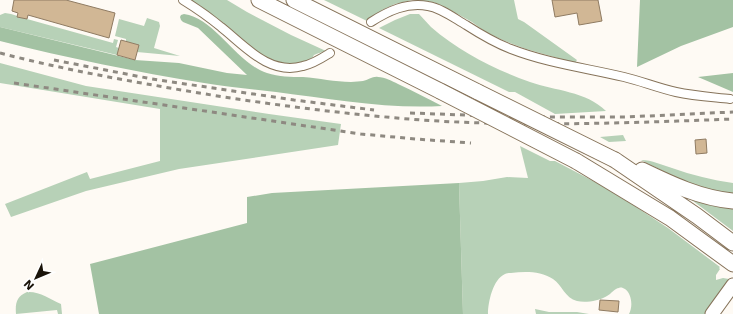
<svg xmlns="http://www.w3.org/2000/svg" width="733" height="314" font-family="'DejaVu Sans',sans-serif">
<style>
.green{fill:#b7d1b7}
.forest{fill:#a3c2a3}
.building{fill:#d1b795;stroke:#8f7b62}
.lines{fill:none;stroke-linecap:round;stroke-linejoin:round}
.street-casing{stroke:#86735a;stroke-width:10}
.primary-casing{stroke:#86735a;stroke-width:15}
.highway-casing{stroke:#86735a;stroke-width:17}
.street{stroke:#fff;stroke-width:8}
.primary{stroke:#fff;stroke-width:13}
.highway{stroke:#fff;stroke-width:15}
.rail{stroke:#8e8981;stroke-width:3;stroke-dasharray:5 5;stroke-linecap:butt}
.highway-bridge-casing{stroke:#86735a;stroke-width:17;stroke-linecap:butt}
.highway-bridge{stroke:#fff;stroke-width:15}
</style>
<rect width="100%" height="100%" fill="#fefaf4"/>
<!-- green -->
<path class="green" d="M191,0H227L247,12L291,35L326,51C322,52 318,53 314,55C313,57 312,58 310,59C306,62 300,63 296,64C267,68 243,39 223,23C213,15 202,7 191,0Z
M324,0H514L518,19L524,22L577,60L575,63L526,49L505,41L487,33L472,22L443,6L433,2L412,0L395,4L382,10L369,21H367Z
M5,13L11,14L27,19L113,43L114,39L118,40L116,47L119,48L117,55L0,27V15Z
M410,14H419C423,18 427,23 431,27C460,52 494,69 530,82C555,91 586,91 606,111L555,114L515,92H509L379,28L395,20Z
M147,18L159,22L160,26L154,48L180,56L137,52L139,45L126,42V39L115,36L119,19L144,26Z
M0,63L86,86L269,114L341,124L338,145L179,169L86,191L11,217L5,204L87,172L90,179L160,161V109L0,83Z
M623,135L626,141L609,142L600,137Z
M520,146L550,161H555L597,183L633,205L668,228L720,267L719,268L720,269L716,275V280L723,278L729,279L706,314H629C633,307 632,294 625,289C623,288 621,287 619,288C615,288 611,294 607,296C599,301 585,303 577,301C565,298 562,285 553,279C541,271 525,271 511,273C509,273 507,273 505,274C493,279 488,302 488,314H463L459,183L483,181L507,177L528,178Z
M641,160C652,160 662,165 672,168C692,175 712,180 733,183V194C723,192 712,191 702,187C681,181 661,170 641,160Z
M689,198L733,206V231Z
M27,292C39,291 50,299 61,304L62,314H58L57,310L16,314C15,303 17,296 27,292Z
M535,309L549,312H577L589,314H536Z"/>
<!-- forest -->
<path class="forest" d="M640,0H733V27L681,46L637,67Z
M184,14C215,18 236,63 267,73C279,77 291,77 303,77C319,78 335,82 351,82C355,82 360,81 363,81C368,80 373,76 378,77C385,77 392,81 398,84C413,91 427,98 442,106C386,109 331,99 276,92C252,89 228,87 204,83C136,72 67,58 0,41V27L135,60L179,63L227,73L247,75L198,28L183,22L181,20L180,17L181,15Z
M733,73V92L698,77Z
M459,183L463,314H99L90,264L247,223V197L272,193Z"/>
<!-- building -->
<path class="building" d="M14,0H66L115,13L109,38L28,15L27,19L17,17L18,13L12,11Z
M552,0H598L602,21L579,25L577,13L555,17Z
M121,40L139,45L135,60L117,55Z
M706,139L707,153L696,154L695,140Z
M600,300L619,301L618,312L599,310Z"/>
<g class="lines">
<!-- street casing -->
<g class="street-casing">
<path id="street" d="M183,0C196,8 209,17 221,27C244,45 269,76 303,66C313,64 322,58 330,53
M371,22C388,11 407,2 428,6C441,8 454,18 466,25C480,34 495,43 511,49C547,63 586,68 624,77C641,81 658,88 676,92C694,96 712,97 730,99"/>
</g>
<!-- primary casing -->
<g class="primary-casing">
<path id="primary" d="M712,314L733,285"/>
</g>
<!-- highway casing -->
<g class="highway-casing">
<path id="highway" d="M259,0L440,91
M294,0L478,92
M615,160L697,216L733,243
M576,161L670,218L733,264
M642,170C671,184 700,198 733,201"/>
</g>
<!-- street -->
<use href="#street" class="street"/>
<!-- primary -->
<use href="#primary" class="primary"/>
<!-- highway -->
<use href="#highway" class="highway"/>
<!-- rail -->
<path class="rail" d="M0,53C50,66 101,76 153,85C241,101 331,113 421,120C525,127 629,123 733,119
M54,60L152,79L294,100L374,110
M14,83L361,134L416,139L471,143
M410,113L517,117H626L733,112"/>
<!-- highway-bridge casing -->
<g class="highway-bridge-casing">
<path id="highway-bridge" d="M440,91L576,161
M478,92L615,160"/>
</g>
<!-- highway-bridge -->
<use href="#highway-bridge" class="highway-bridge"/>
</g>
<!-- north arrow -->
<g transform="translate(36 278) rotate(226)" stroke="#ffffff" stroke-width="3" paint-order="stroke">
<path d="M0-3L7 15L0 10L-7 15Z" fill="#1a1309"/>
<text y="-6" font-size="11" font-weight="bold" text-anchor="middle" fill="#1a1309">N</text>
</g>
</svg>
